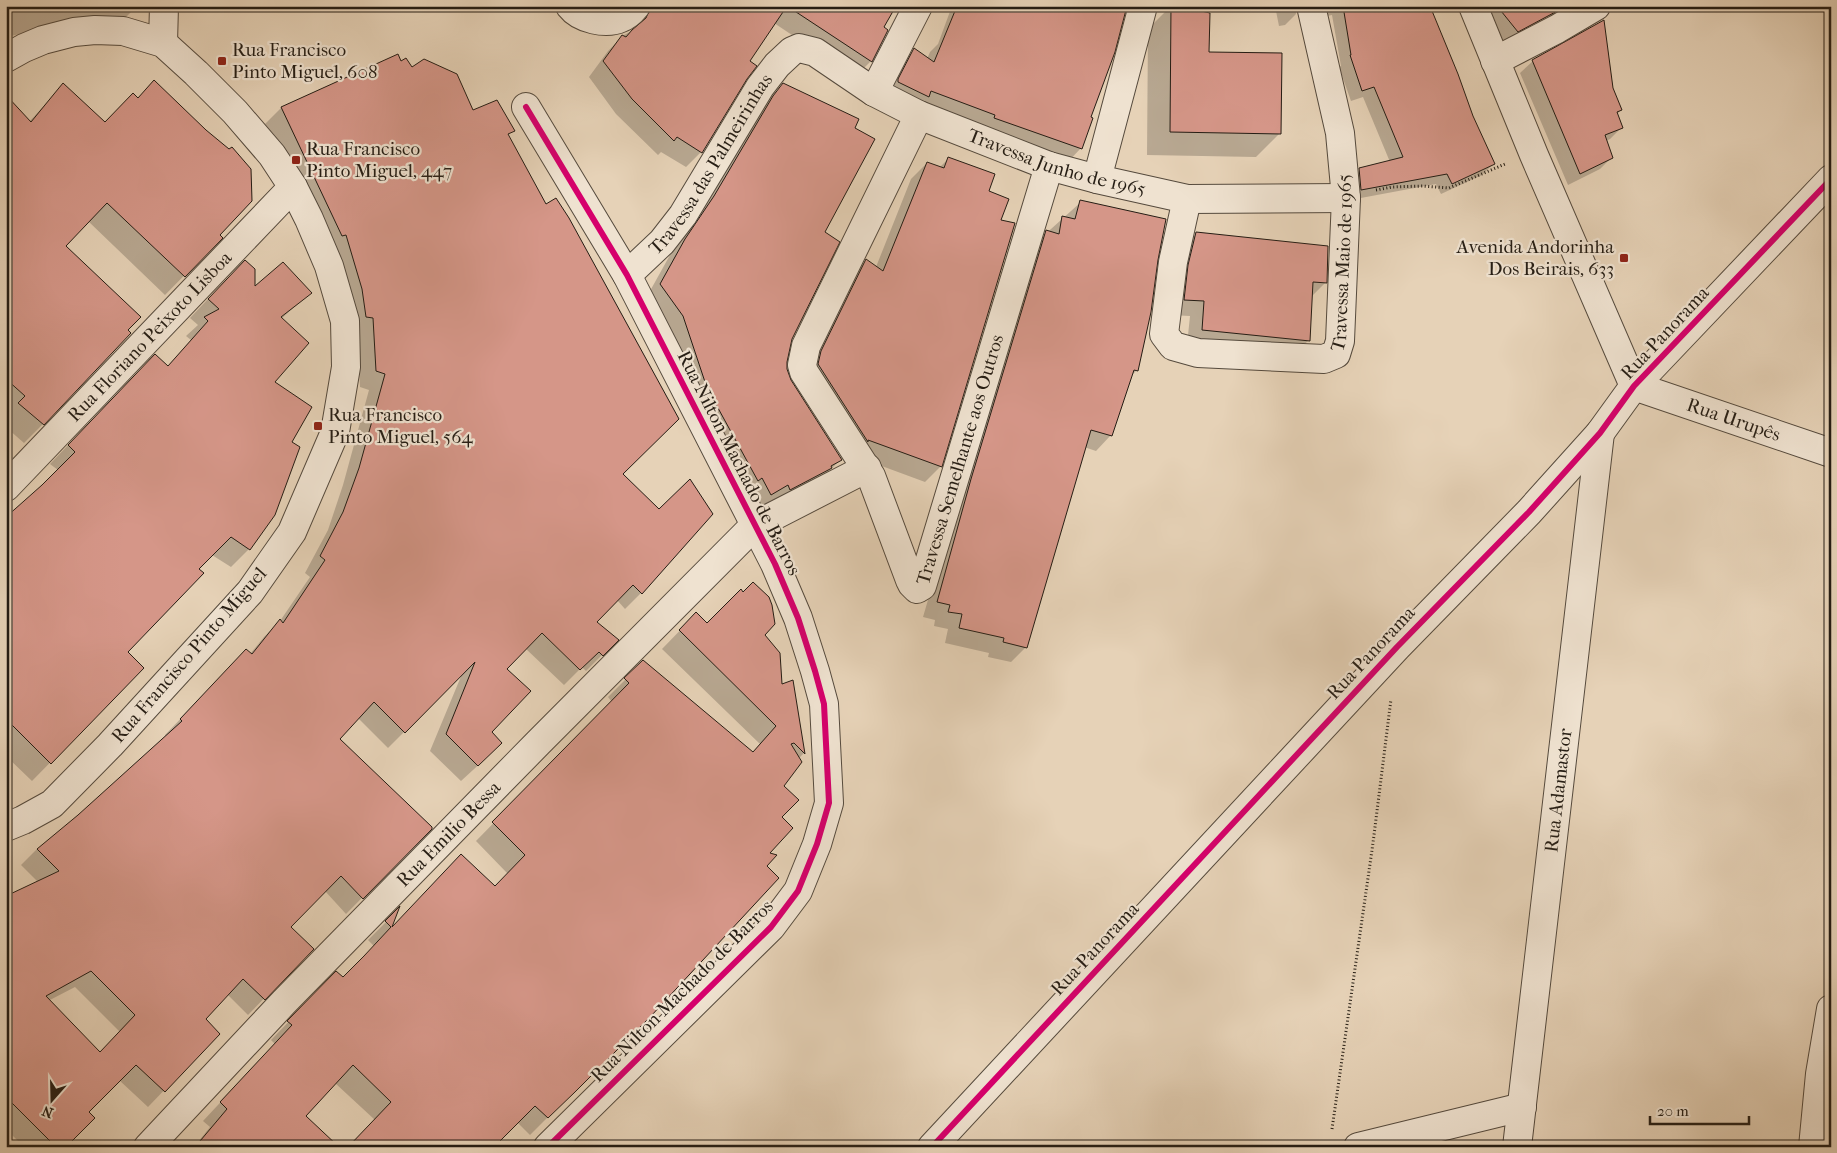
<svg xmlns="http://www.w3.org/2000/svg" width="1837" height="1153" font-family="'IM FELL French Canon',serif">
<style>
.shadow{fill:#0003;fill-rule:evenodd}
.building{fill:#d59688;stroke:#251d14;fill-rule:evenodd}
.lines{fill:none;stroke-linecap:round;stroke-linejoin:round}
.minor-casing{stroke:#554a3d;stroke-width:30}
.path{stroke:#251d14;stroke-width:3;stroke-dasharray:1 2.5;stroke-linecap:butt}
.minor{stroke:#efe2d0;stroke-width:28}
.cycleway-casing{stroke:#efe2d0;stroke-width:9}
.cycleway{stroke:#d6006c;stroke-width:6}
.poi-dot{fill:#8f2418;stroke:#efe2d0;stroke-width:2}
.labels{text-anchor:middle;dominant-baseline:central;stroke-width:4.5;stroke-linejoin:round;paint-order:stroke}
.poi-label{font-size:19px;fill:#251d14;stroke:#efe2d0;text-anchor:start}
.street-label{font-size:19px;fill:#251d14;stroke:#efe2d0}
</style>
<rect width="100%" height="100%" fill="#e6d2b7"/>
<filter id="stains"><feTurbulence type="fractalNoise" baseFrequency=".004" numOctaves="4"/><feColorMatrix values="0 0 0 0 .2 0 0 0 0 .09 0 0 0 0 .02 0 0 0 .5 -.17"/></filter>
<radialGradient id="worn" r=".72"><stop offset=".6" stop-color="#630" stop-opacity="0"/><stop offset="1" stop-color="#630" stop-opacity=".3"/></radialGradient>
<!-- shadow -->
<path class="shadow" d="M6,6H137L123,20L88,18L11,36L8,27H6Z
M623,6H895L882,27L871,61L855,77L774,23L749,62L701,152L686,167L661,152L658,155L616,114L589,77L608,51L624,35L634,30L636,25Z
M952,6H1125L1081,148L1066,164L883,98L899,65L914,50L927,59L930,52L938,44Z
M1171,6L1208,53L1280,133L1256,157L1147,155L1148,29Z
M1275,6H1295L1296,14L1285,25L1279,26Z
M1312,6H1428L1472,116L1493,164L1482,175L1441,194L1436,184L1350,200L1349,181L1360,170L1390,162L1363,97L1351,101L1339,67L1341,66L1332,15L1317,18Z
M1488,6H1588L1501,47Z
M397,56L401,62L473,111L513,130L508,136L622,474L641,593L625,609L617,600L595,622L617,640L586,671L582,667L564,685L525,648L505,669L485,759L461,781L430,751L462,674L388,748L358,718L338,739L431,828L346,914L325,891L289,927L312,949L248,1015L227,994L204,1019L218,1034L148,1107L119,1080L87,1112L64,1147H24L6,1129V898L38,882L21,865L37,849L80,837L166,737L165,735L230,667L250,654L264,637L280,621L310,577L305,573L328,530L343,485L369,390L360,387L357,334L326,251L265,124L281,108ZM75,987L120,1032L100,1053L48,1001Z
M1533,61L1612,88L1621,110L1616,115L1622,127L1610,139L1606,141L1612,157L1600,169L1568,185L1520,73Z
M783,84L853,129L791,339L786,370L790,381L840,460L825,475L775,504L772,500L756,509L645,300L670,255L768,100Z
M63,85L221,238L165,295L88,221L64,246L43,424L24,443L8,429L6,431V109L29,122Z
M949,158L987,192L1000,221L941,466L925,482L852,455L803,382L850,277L866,261L876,267L911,179L927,163L939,168Z
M1081,202L1136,371L1131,376L1111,435L1096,451L1084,447L1026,647L1011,662L988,657L989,653L945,643L948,629L934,626L935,620L923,617L1031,247Z
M1196,234L1326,282L1311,297L1309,340L1293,355L1187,345L1190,316L1169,315L1181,249Z
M227,279L254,289L310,293L281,319L273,383L290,443L249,549L231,567L212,555L198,569L126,652L143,668L32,781L6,756V553L58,470L50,464L136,374L167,367L191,340L186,336L198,325L190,318Z
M696,614L707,625L763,635L781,685L792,682L804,753L798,759L782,786L780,817L768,854L650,1015L530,1135L517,1122L498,1141L504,1147H345L358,1137L375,1120L335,1083L305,1116L337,1147H194L210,1127L203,1121L275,1044L271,1040L336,973L342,979L374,946L368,940L397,911L389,930L495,888L508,874L476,841L612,702L608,697L643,662L752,753L760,744L662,649Z"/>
<!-- building -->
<path class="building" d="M651,6H787L750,61L757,66L747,79L702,153L677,137L674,141L632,99L603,61L622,35L626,37L632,30L646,18Z
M787,6H896L884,27L888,30L872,62Z
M957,6H1127L1115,52L1091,117L1093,118L1082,149L994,118L995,115L931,91L929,97L898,82V79L914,48L934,62Z
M1171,6H1179L1210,13L1209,52L1282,53L1281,134L1170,132Z
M1343,6H1430L1458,74L1473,116L1495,164L1452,184L1447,174L1361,190L1359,168L1403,157L1374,87L1362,91L1350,55H1351Z
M1497,6H1560L1561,9L1518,32Z
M1604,20L1613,88L1622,110L1617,112L1623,128L1605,135L1613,158L1580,174L1532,60Z
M398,54L401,61L406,58L412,67L424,59L457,74L473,110L497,100L515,131L508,134L546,204L556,198L569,218L679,419L623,474L659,509L690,479L713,514L642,594L633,585L597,622L619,640L603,656L599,652L580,670L542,633L507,669L531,691L492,732L502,743L478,766L446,734L475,662L405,733L374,702L340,739L432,827V829L363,899L341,876L291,927L314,949L265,1000L243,979L206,1019L220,1034L165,1092L136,1065L89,1112L95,1118L66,1147H56L6,1097V896L59,871L37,849L78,815L182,721L180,719L246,649L252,654L280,619L283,623L325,560L320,556L343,512L359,468L385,374L376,371L373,318L366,317L362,289L346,235L342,236L281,107ZM91,971L135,1015L100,1052L46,996Z
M154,80L206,130L229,149L232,147L251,169L252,201L220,235L223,238L185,277L107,203L66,246L141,317L128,330L131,333L44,425L18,403L25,396L6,379V95L31,122L63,83L105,122L133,93L138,98Z
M783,83L859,119L855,128L875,139L825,232L840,242L792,339L787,362V369L791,380L842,460L831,466L832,468L790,490L788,485L771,495L762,478L758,481L707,388L683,316L660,284L685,239L714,196L773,96Z
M948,157L995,174L989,191L1009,199L1001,220L1015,223L942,467L868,440V442L818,364L821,351L866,259L883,271L927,162L944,168Z
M1080,200L1166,219L1158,260L1151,312L1138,371L1134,370L1112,436L1091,430L1027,648L1003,642L1004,638L959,628L962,614L948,612L950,605L937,602L971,479L1046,230L1059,234L1062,216L1075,219Z
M1196,232L1328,246L1327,283L1313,282L1310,341L1202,330L1204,301L1184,300L1188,265Z
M245,260L255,269V286L283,262L312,293L281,317L309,343L275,382L312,407L292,442L300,447L275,515L250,550L231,537L199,569L204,573L128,652L144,668L51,764L6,719V517L42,485L75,452L68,445L155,354L168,366L208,321L204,317L219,309L208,299Z
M753,582L769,597L772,605L775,624L765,635L780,653L782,684L793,680L805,754L794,743L791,744L802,762L784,786L799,800L782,817L793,828L770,853L777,855L767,866L779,878L651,1016L575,1092L548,1118L535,1106L494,1147H348L391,1102L353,1065L306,1116L339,1147H195L227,1109L220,1102L292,1025L287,1021L336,971L343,977L364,956L391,927L385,921L400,906L392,927L461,854L495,886L525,855L492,822L629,683L624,678L643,660L753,752L776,726L679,630L696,612L707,623L741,589L743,592Z"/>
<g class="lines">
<!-- minor casing -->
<g class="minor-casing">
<g id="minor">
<path d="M570,6C580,19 606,25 621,18C627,16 632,11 636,6"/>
<path id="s1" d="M1473,6L1534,155L1634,386L1831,453"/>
<path d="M163,43L164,6"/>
<path d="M6,58L24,48L43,40L74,32L95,30L123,31L163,43L196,73L235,112L272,155L293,187L309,219L329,266L345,321L346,367L335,432L292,532L250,592L110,745L52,804L23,820L6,827"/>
<path d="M1495,61L1557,29L1596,6"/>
<path d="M874,92L918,6"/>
<path d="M526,107L627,275L775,564L798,618L815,671L824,704L829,803L817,844L798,891L771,927L548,1147"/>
<path id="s2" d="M919,115L806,346L802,365L804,372L871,476L910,580L912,584L917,589L922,586L1049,166"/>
<path d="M1097,179L1143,6"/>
<path id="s3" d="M1187,199L1173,262L1164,334L1173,346L1198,353L1324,359L1336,354L1340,341L1346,198L1340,133L1311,6"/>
<path id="s4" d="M627,275L662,242L683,215L760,87L777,65L792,51L799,48L815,52L874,92L919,115L1049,166L1097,179L1187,199L1346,198"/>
<path id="s5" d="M6,487L293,187"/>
<path id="s6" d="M148,1147L284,1002L538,743L754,526L867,468"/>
<path d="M932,1147L1397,647L1529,512L1600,433L1634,386L1831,179"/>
<path d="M1358,1147L1522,1107"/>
<path id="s7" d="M1517,1147L1600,433"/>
<path d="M1813,1147L1820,1074L1831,1009"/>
</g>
</g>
<!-- path -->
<path class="path" d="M1376,190L1392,187L1423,186L1449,188L1505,164
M1332,1129L1373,843L1391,699"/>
<!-- minor -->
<use href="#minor" class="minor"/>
<!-- cycleway casing -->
<g class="cycleway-casing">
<path id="cycleway" d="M526,107L627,275L775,564L798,618L815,671L824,704L829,803L817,844L798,891L771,927L548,1147
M932,1147L1397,647L1529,512L1600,433L1634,386L1831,179"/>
</g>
<!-- cycleway -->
<use href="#cycleway" class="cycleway"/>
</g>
<!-- markers -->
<g class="poi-dot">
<rect x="217" y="56" width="10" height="10" rx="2.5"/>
<rect x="291" y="155" width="10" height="10" rx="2.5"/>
<rect x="1619" y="253" width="10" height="10" rx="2.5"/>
<rect x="313" y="421" width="10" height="10" rx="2.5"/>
</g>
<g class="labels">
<!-- poi labels -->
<g class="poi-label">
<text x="232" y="50">Rua Francisco<tspan x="232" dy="22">Pinto Miguel, 608</tspan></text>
<text x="306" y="149">Rua Francisco<tspan x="306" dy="22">Pinto Miguel, 447</tspan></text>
<text x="1614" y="247" text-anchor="end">Avenida Andorinha<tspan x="1614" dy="22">Dos Beirais, 633</tspan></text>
<text x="328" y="415">Rua Francisco<tspan x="328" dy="22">Pinto Miguel, 564</tspan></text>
</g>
<!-- street labels -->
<g class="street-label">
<text stroke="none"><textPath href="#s4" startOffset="572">Travessa Junho de 1965</textPath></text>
<text stroke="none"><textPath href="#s4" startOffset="140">Travessa das Palmeirinhas</textPath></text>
<text stroke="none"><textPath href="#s3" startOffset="409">Travessa Maio de 1965</textPath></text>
<text transform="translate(1665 333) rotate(-47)">Rua Panorama</text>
<text stroke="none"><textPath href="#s5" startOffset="208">Rua Floriano Peixoto Lisboa</textPath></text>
<text stroke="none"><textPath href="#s1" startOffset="518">Rua Urupês</textPath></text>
<text stroke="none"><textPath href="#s2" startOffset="668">Travessa Semelhante aos Outros</textPath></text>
<text transform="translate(739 463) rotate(63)">Rua Nilton Machado de Barros</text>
<text transform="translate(1371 653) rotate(-47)">Rua Panorama</text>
<text transform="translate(189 655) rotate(-49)">Rua Francisco Pinto Miguel</text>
<text stroke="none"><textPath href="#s7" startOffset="359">Rua Adamastor</textPath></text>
<text stroke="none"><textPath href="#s6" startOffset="434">Rua Emilio Bessa</textPath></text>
<text transform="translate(1095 949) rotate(-47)">Rua Panorama</text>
<text transform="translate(682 991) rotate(-45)">Rua Nilton Machado de Barros</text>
</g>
</g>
<!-- margin -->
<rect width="1837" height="1153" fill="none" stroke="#e6d2b7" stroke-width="25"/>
<rect x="8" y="8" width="1822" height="1138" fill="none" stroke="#251d14" stroke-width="2.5"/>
<rect x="12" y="12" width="1812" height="1128" fill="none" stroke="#251d14"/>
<!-- north arrow -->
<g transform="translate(52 1100) rotate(200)" stroke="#efe2d0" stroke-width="4" paint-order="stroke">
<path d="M0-4L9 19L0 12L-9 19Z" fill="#251d14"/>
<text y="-8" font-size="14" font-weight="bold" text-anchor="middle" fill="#251d14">N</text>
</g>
<!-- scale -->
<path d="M1650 1116v8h99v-8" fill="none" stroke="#251d14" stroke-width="2.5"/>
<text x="1657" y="1116" font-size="15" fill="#251d14" stroke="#efe2d0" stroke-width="4" paint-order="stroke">20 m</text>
<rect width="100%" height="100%" filter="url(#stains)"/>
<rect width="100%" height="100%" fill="url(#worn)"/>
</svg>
